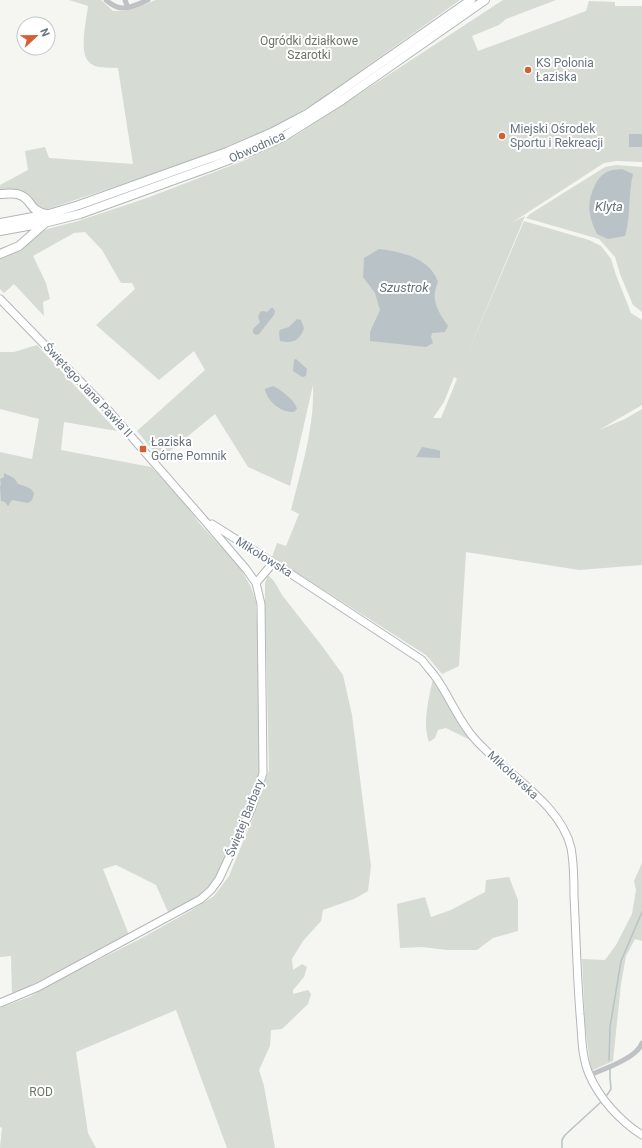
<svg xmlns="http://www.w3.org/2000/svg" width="642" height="1148" font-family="Roboto,sans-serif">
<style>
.green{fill:#d6dbd3;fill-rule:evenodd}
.water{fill:#b9c2c7}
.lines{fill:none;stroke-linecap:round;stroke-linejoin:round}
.stream{stroke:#b9c2c7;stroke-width:1.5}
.secondary-casing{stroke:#b3b7bb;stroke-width:9}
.primary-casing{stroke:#b2b6b9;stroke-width:10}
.street{stroke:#bec2c5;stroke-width:5}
.secondary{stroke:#fff;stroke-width:7}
.primary{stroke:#fff;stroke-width:8}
.poi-dot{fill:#d36034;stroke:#fff;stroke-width:1.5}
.labels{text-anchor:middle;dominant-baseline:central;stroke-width:4;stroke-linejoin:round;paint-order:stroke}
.park-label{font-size:12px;fill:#687865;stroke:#fff}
.poi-label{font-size:12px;fill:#677480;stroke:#fff;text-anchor:start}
.street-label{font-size:12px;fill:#677480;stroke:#fff}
.water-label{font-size:13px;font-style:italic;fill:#63747d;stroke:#fff}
</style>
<rect width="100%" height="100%" fill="#f5f5f2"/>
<!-- green -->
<path class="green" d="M69,0H101L113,11H127L156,0H460L318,101L266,132L207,156L45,210C34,207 36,202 29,195C23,188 8,191 0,191V185L28,170L25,151L45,147L49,158L133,164L118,68C110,67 100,69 93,65C76,57 87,20 88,6Z
M503,0H556L506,19L499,25L472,36L478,51L586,11L589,1L615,2V6H642V162L616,161L604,163L513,222L525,216L464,362L524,221L589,240L601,246L611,259L616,275L631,313L642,320V405L599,430L625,419L642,409V565L579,570L466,552L459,666L442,674L426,655L272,557L277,543L286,546L299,514L291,510C301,469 315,427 313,385L290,486L248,467L215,414L160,459L137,431L205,370L194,351L159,380L96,325L135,289L132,283H121L102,250L85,232L74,233L33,256L46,283L50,299L43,302L44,316L14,284L4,293L0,289V258L24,247L40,231L78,221L147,198L248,159L295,136ZM454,377L457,379L441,418H433L444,402Z
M616,165L642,167V312L633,305L620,274L615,257L599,239L526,218L530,214L605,167Z
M37,345L117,431L64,422L61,450L151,467L181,498L200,524L239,566L251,587L256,602L259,662L260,768L247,812L220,871L208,891L169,914L156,885L116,865L103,869L129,935L12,995L11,956L0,957V452L32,459L39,419L0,409V352H14Z
M268,575L274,581L282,595L322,646L343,675L352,715L371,866L368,891L354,899L323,910L321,921L303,941L292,959L293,970L302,964L307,967L304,977L293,990V994L308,990L311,994L308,1004L282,1029L271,1030L270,1046L259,1070L264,1086L275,1148H227L176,1010L76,1052L88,1133L96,1148H0L2,1128L0,1127V1008L31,996L58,980L140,939L190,911L214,896L229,876L254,815L269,770L265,603V583Z
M433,679L470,740L446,728L438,730L435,738L429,742C422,724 429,697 433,679Z
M642,863V941L635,939L626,956L621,984L613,1061L591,1071L585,1025L582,959L605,960L616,945L632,914L636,890L634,881Z
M509,877L518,900V931L493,938L477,950H447L422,947L400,948L397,904L425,897L431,917L451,910L485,892L486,880Z"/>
<!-- water -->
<path class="water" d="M629,134H642V147H629Z
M622,169L633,174C628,194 631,216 625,236L608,239L597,234C588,215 586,203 596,183C599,178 604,172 610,171C613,169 618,170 622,169Z
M379,249C402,252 430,258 438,282C430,300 438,311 448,326L445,332L432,333L431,337L433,343L426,347L370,341V332L380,310L375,293L363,277L364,258Z
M271,308H273L275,311L274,315L259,334L256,335L253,333V329L260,322L258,317L260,312L262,311L267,312Z
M297,319L301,320L304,328C300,341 292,344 280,341L279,332L280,330L289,327Z
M296,359L307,369L306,376L302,377L293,371L294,360Z
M273,386C280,389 296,401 297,409L294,412C282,413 267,402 265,389Z
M422,447L438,450L440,451V458L416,457Z
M4,473L14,478L18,484C24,486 32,487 34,494L32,500L28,503L12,500L8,506L5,502L1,501L0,486L1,485L0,479L4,477Z"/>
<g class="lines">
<!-- stream -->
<path class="stream" d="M609,1060L610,1027L621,961L642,912
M607,1095L611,1089L610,1078V1069
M562,1148V1140L565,1135L601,1102"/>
<!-- secondary casing -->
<g class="secondary-casing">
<path id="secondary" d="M0,299L109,411L205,521L246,569L256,583L261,604L263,773L251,810L219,879L211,890L201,899L38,987L0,1003
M212,524L288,572L422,660C427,667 433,673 437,679C450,698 459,721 474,738C503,772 561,803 571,848C574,864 574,880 574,896C576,935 577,975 580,1014C582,1034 581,1055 589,1074C599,1098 620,1121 642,1135
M256,583L273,563"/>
</g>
<!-- primary casing -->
<g class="primary-casing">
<path id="primary" d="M0,194C6,194 14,192 20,195C32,199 29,211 46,214
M0,223L49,214L79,205L227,152L273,132L307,114L335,95L471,0
M0,231L44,223L80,214L210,167L252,151L283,137L342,100L485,0
M0,254L19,246L44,224"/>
</g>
<!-- street -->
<path class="street" d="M106,0C122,14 131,7 148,0
M125,0L128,8
M590,1075C604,1069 637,1058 642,1043"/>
<!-- secondary -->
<use href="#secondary" class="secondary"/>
<!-- primary -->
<use href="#primary" class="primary"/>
</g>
<!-- markers -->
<g class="poi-dot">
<circle cx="528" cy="70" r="4"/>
<circle cx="502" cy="136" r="4"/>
<rect x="139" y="445" width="8" height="8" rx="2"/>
</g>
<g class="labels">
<!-- park labels -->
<g class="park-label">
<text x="309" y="41">Ogródki działkowe<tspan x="309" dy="14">Szarotki</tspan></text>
<text x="41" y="1092">ROD</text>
</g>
<!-- poi labels -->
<g class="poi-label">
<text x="536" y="63">KS Polonia<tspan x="536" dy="14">Łaziska</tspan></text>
<text x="510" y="129">Miejski Ośrodek<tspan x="510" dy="14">Sportu i Rekreacji</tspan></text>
<text x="151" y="442">Łaziska<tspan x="151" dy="14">Górne Pomnik</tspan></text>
</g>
<!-- street labels -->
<g class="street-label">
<text transform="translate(257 147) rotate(-24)">Obwodnica</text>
<text transform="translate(88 390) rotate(47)">Świętego Jana Pawła II</text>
<text transform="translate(264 557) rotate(32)">Mikołowska</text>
<text transform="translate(513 775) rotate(43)">Mikołowska</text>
<text transform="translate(245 818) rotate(-68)">Świętej Barbary</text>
</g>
<!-- water labels -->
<g class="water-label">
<text x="609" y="206">Klyta</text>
<text x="404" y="287">Szustrok</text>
</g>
</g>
<!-- north arrow -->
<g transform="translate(36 36) rotate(68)"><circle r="19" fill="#ffffff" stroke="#c2c7cc"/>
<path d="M0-3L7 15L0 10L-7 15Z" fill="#d36034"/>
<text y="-6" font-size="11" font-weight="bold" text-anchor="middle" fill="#677480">N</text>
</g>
</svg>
